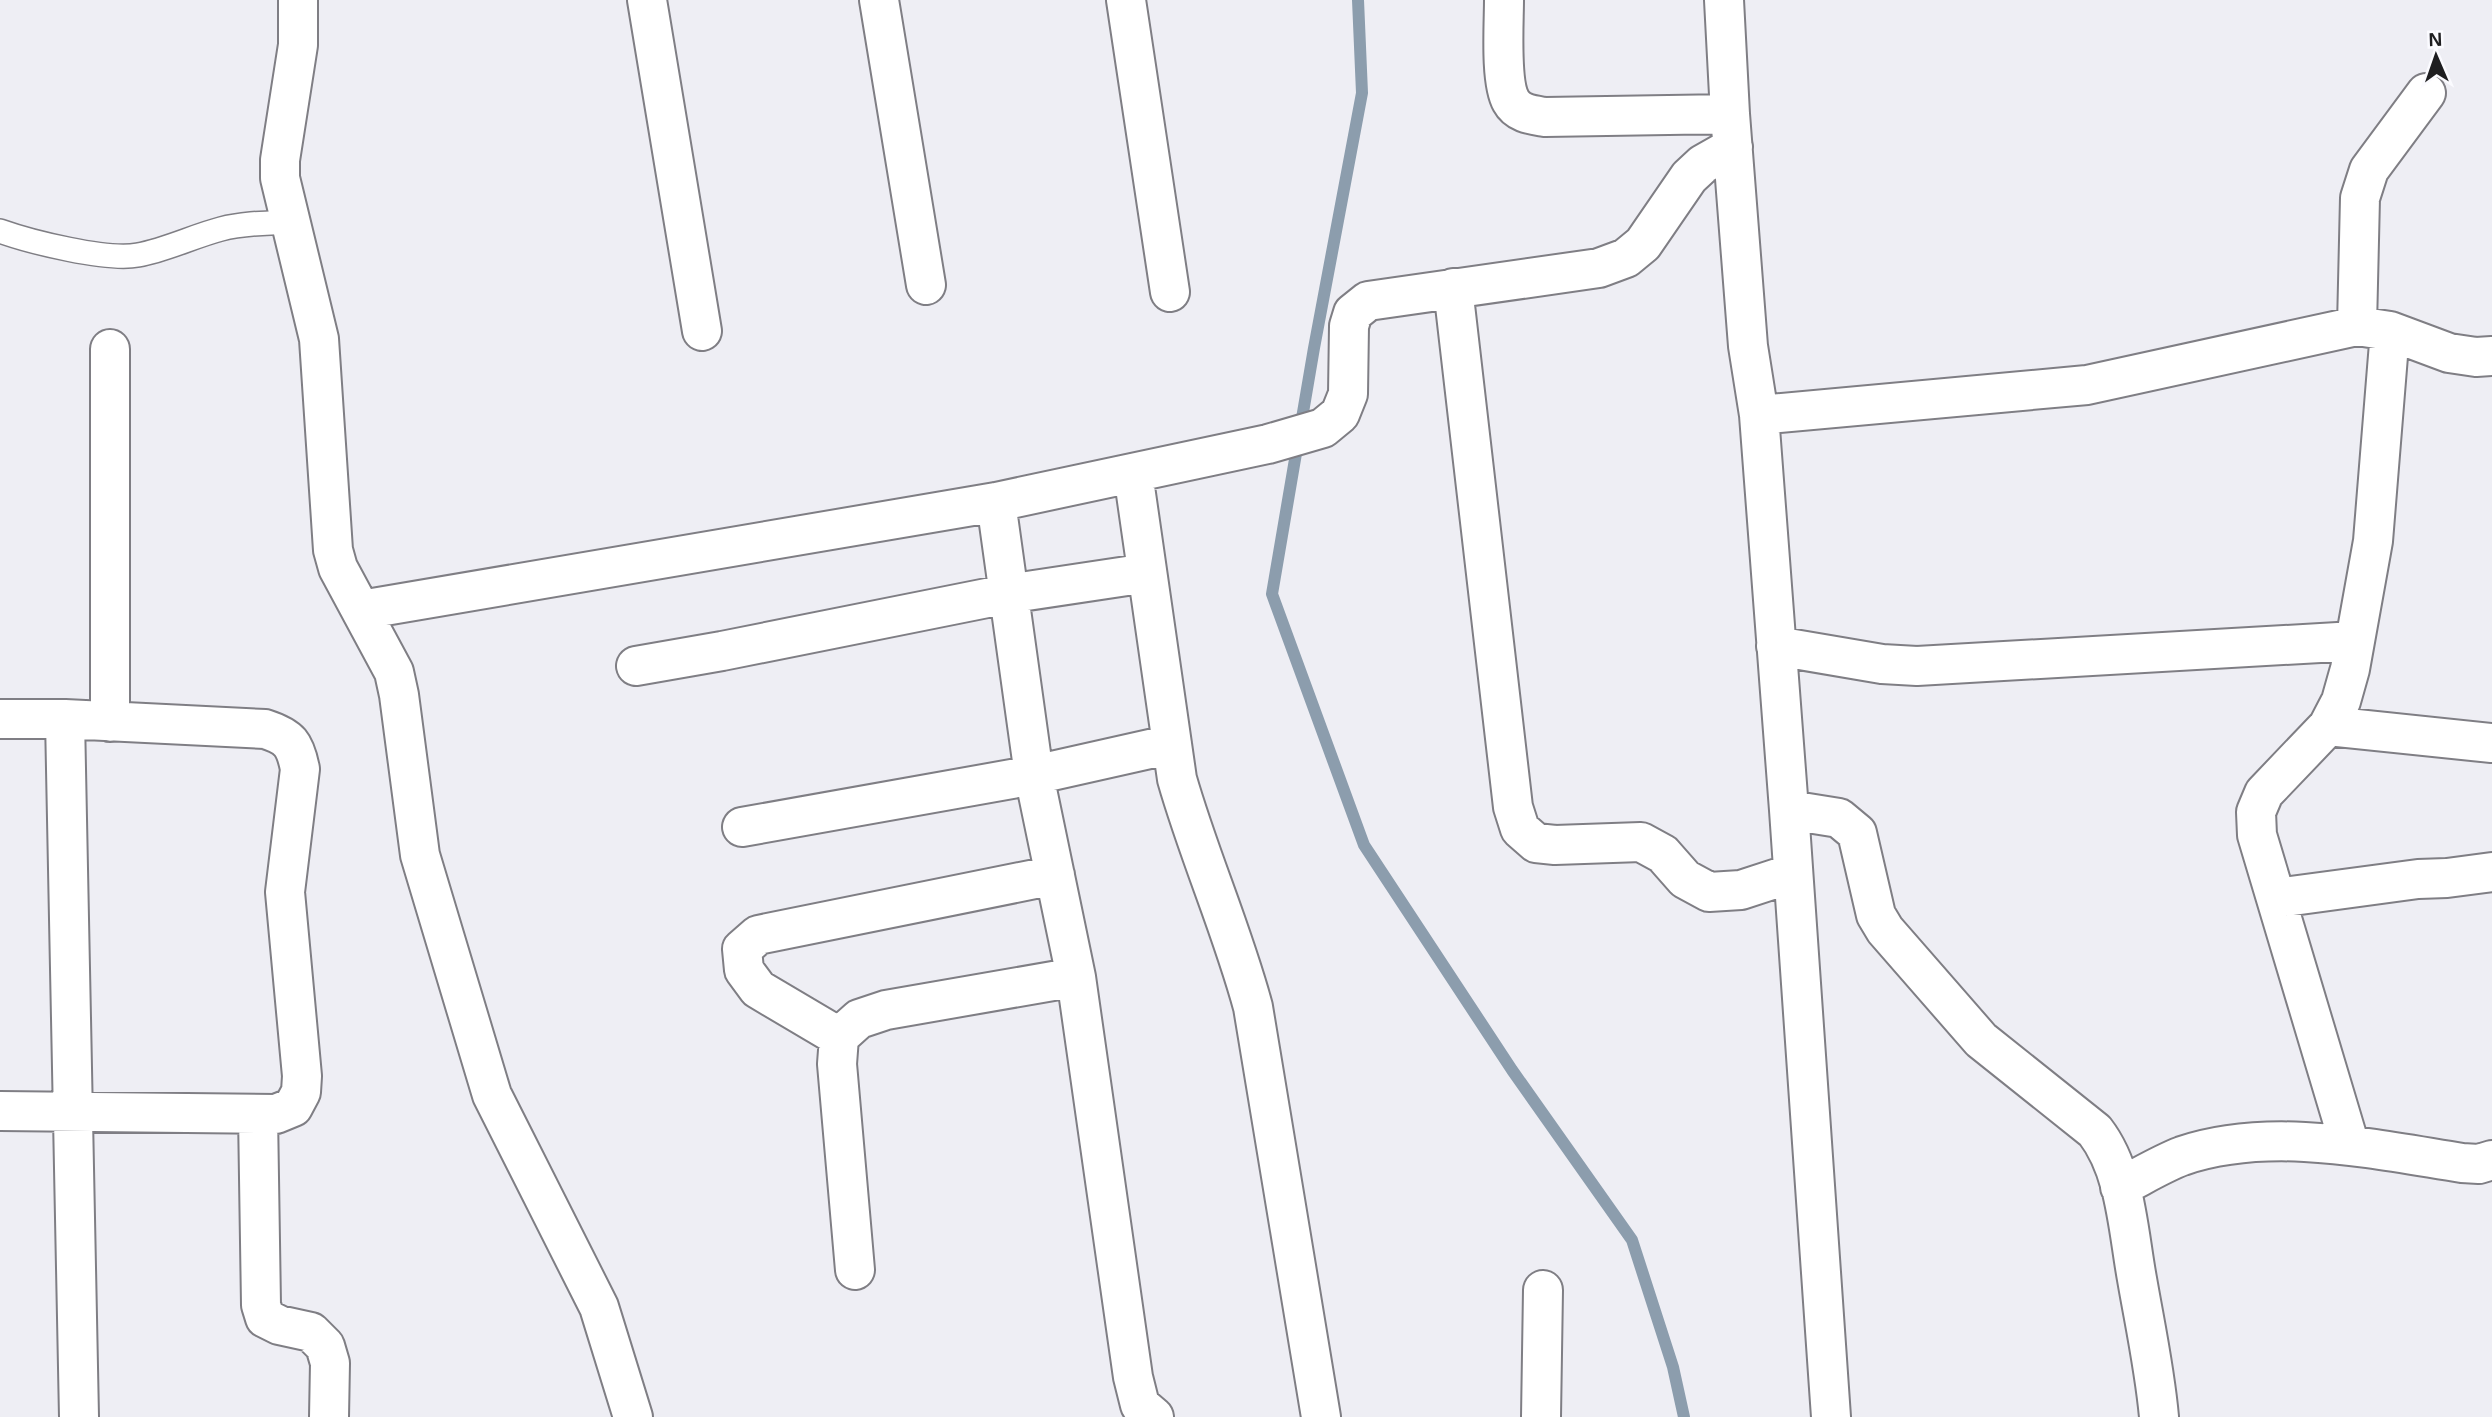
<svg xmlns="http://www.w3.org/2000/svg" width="2492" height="1417" font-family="Helvetica,sans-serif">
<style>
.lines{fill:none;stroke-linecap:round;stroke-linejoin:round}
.stream{stroke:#8c9dad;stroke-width:12}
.lane-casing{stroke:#7f7e84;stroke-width:26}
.street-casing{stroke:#7f7e84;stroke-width:42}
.lane{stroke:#fff;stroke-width:23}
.street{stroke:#fff;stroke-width:38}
</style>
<rect width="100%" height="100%" fill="#eeeef4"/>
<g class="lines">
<!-- stream -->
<path class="stream" d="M1358,0L1362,93L1314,348L1272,594L1364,845L1512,1070L1632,1240L1673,1367L1684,1417"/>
<!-- lane casing -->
<g class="lane-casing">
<path id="lane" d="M0,231C31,242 107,261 138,255C166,250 194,236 221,229C244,223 268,223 291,222"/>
</g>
<!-- street casing -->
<g class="street-casing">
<path id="street" d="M298,0V45L280,160V178L319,339L333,550L338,568L394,672L399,695L420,855L492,1095L599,1307L633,1417
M647,0L702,331
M879,0L926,285
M1126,0L1170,292
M1504,0C1504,23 1500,82 1511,101C1518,114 1533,115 1545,117L1730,114
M1724,0L1730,114L1748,346L1759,415L1789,810L1831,1417
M1453,288L1513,807L1520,829L1536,843L1555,845L1641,842L1663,854L1685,879L1709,892L1741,890L1793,873
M2357,326L2360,198L2369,170L2426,93
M1759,415L2087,385L2357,326L2390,331L2449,353L2476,357L2492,356
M1133,473L1177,779C1199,856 1232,929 1253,1007L1321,1417
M996,502L1034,775L1076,977L1133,1377L1140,1405L1154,1417
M361,610L996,502L1268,444L1323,428L1340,414L1348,394L1349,326L1353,313L1368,301L1599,268L1626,258L1643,244L1689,177L1703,164L1733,147
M1776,646L1882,664L1917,666L2355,641
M636,666L722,651L1007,594L1147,573
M0,719H65L265,729C290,737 295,744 300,769L285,892L302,1076L301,1092L293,1107L276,1114L0,1111
M65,719L79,1417
M110,722V349
M2328,726L2492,743
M1789,810L1839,818L1857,833L1876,915L1885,930L1981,1040L2095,1131C2126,1171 2128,1230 2137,1279C2145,1325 2155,1371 2159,1417
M742,827L1034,775L1172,744
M2277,898L2418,879L2447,878L2492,872
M839,1037L758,989L744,970L742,949L758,935L1055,875
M258,1114L261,1305L265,1318L279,1325L311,1332L325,1346L330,1363L329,1417
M2350,1146L2257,835L2256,812L2264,793L2328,726L2341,701L2350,669L2373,541L2390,331
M2120,1187C2140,1177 2161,1164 2182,1156C2270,1126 2373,1149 2462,1163L2479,1164L2492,1160
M855,1270L837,1064L839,1037L859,1019L886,1010L1076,977
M1541,1417L1543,1290"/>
</g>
<!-- lane -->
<use href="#lane" class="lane"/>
<!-- street -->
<use href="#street" class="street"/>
</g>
<!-- north arrow -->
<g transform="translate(2436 56) rotate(358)" stroke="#fbfbff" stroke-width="5" paint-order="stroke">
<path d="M0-5L12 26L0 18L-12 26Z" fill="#1e1e20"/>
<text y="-10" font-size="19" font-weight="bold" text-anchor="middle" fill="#1e1e20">N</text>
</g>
</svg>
